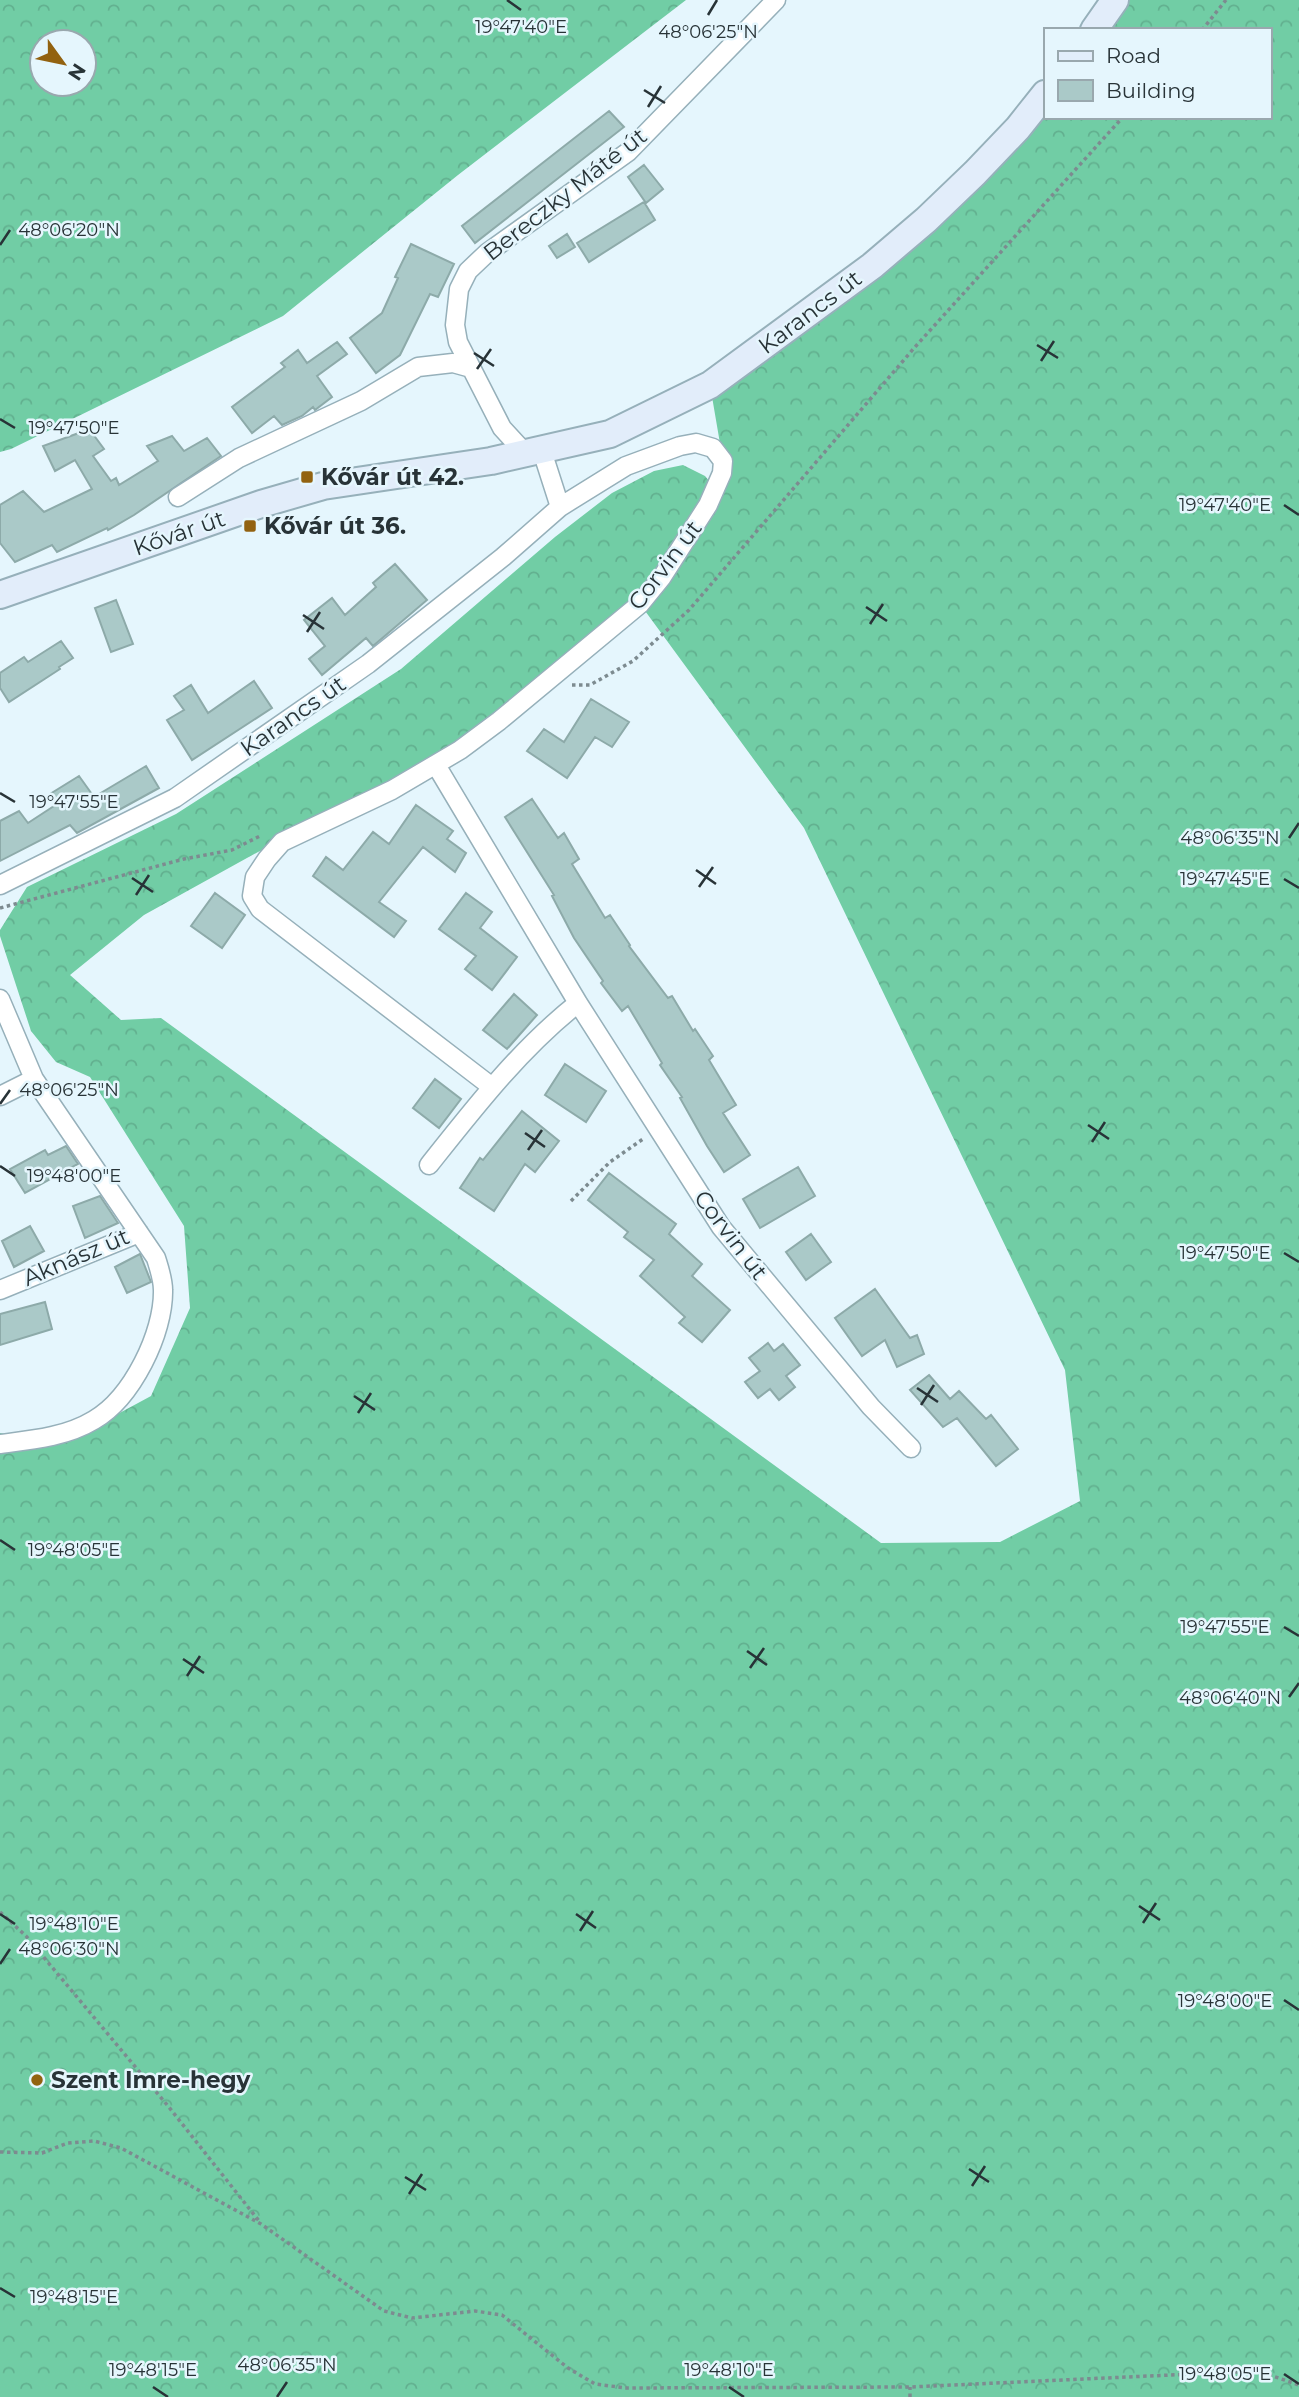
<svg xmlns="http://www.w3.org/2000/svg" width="1299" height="2397" font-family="Montserrat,sans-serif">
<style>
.forest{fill:url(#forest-crowns);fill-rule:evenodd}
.building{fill:#aac9c8;stroke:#8daaa9;stroke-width:2}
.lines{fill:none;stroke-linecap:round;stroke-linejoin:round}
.street-casing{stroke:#96b0ba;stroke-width:21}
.secondary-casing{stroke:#96b0ba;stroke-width:30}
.path{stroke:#7d8b90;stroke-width:3.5;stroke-dasharray:3.5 3.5;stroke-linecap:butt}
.street{stroke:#fff;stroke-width:18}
.secondary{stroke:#e2edfa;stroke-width:26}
.ticks{fill:none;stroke:#283337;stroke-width:2.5}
.poi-dot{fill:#926210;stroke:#e5f6fd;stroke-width:2.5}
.labels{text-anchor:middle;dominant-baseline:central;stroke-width:5;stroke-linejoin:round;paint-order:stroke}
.street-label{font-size:23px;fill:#283337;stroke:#e5f6fd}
.poi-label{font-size:23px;font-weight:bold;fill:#283337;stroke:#e5f6fd;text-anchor:start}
.ticks-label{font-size:18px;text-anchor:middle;fill:#283337;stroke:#e5f6fd;stroke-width:5;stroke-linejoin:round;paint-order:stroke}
</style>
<defs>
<pattern id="forest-crowns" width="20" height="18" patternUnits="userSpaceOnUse" patternTransform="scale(1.75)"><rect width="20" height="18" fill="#71cda5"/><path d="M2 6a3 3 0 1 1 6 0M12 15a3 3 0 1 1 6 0" fill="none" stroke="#62b08f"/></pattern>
</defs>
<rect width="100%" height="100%" fill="#e5f6fd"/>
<!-- forest -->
<path class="forest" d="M0,0H686L458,175L283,316L11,449L0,452ZM42,42H84V84H42Z
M1115,0H1299V2397H0V1433L64,1443L151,1396L190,1308L184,1226L90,1077L56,1062L31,1031L0,936V930L27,887L176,814L401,669L555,537L612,493L654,471L683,465L705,476L715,488L723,461L710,385L808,314L1045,94V117H1269V30H1094ZM640,604L804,828L1065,1370L1080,1501L1000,1542L881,1543L161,1018L121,1020L70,975L144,915L258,852L296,835L499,721Z"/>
<!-- building -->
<path class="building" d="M609,111L624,127L475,243L462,226Z
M644,165L663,189L646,203L628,177Z
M644,202L655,220L589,262L577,243Z
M567,234L575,247L557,258L549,246Z
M411,244L454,264L438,297L430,294L400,355L376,373L350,338L382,313L398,278L395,277Z
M337,342L347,354L317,376L332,397L315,410L313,407L302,416L282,425L274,416L252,433L232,407L285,367L281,363L298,350L307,363Z
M87,426L104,449L93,456L111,481L116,478L119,485L158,461L147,446L172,436L184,451L207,438L221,456L134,515L108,530L107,528L57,552L52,545L15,562L0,543V505L23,491L44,512L92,489L75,460L55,471L43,446L76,434Z
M395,564L427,600L373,646L366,638L322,675L309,659L325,646L304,620L332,598L345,615L376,587L373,583Z
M116,600L133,644L111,652L95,608Z
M61,641L73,658L59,667L60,669L9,702L0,688V673L24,657L28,662Z
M254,681L272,708L192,760L167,720L184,710L174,696L191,685L208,713Z
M591,699L629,722L612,747L595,737L567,778L527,751L544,729L564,742Z
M146,766L159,788L77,833L70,825L0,861V821L19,811L28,823L57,804L50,794L79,776L94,797Z
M532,799L558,838L564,833L579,859L572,864L605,918L610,915L630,945L629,946L668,998L672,996L693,1031L695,1029L713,1056L709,1060L736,1105L723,1113L750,1155L724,1172L707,1146L680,1098L682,1097L660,1065L662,1063L628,1006L622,1011L601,983L603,981L574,938L552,896L554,895L505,817Z
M416,805L453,831L447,839L466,853L455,872L423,847L379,902L406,921L394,937L313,876L326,857L343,870L373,832L389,844Z
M215,893L245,915L222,948L191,926Z
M466,893L492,912L480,928L517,957L492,990L465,969L476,956L439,929Z
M514,994L537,1015L507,1049L483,1030Z
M565,1064L606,1091L586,1122L545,1095Z
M435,1079L461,1099L439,1128L413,1108Z
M522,1111L559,1141L535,1172L525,1164L494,1211L460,1188L480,1158L483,1160Z
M66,1146L78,1164L25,1193L10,1169L45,1150L48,1155Z
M798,1167L815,1196L760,1228L743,1199Z
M609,1173L676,1224L669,1234L702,1264L692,1276L730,1310L702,1342L679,1323L685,1317L640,1276L654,1260L624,1237L628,1232L588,1200Z
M100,1196L118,1223L85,1238L73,1206Z
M30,1226L44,1251L14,1267L2,1241Z
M811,1234L831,1262L806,1280L786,1252Z
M140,1254L151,1282L127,1293L115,1267Z
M875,1289L910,1338L917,1335L924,1354L897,1367L885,1340L862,1356L835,1318Z
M45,1302L52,1329L0,1345V1314Z
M768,1343L774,1351L783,1344L800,1365L786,1376L795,1387L779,1400L770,1389L758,1398L745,1382L760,1371L749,1358Z
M929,1375L950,1399L959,1391L986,1419L991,1415L1018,1449L996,1466L957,1418L943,1427L910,1390Z"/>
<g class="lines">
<!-- street casing -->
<g class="street-casing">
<path id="street" d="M542,451L560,507
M526,454L502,428L458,342L455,325L459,289L468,271L487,253L628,152L776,0
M178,497L239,458L361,401L418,367L453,363L471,368
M436,765L578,1003L721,1227L871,1407L911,1448
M0,885L175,798L368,664L503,557L560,507L626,466L680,446L696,443L713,448L723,461L722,473L708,505L662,577L640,604L499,721L460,750L392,790L282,842L267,859L255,877L252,896L260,909L492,1087
M0,999L34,1079L156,1258C159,1268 163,1279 163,1290C164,1333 132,1398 94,1420C66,1437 32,1440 0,1444
M0,1096L34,1079
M429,1165C475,1107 520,1049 578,1003
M0,1290L139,1233"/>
</g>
<!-- secondary casing -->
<g class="secondary-casing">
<path id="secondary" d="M1094,30L1115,0
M0,595L261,504L323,486L491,461L610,434L710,385L872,266L926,220L975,173L1018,128L1045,94"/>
</g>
<!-- path -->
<path class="path" d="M1202,30L1226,0
M572,685H590L633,661L689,610L915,347L1123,117
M0,908L184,859L232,850L262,835
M571,1201L610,1162L643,1139
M0,1912L26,1936L168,2106L259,2221
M0,2152L42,2153L68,2143L94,2141L121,2148L261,2224L384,2311L412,2318L475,2311L502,2315L568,2368L595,2384L626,2388L910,2387L1258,2371L1299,2385
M910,2397V2387"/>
<!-- street -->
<use href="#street" class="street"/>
<!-- secondary -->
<use href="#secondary" class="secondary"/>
</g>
<!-- ticks -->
<path class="ticks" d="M507,0L521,10M708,15L717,0M644,90L665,103M648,107L661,86M0,245L10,230M1037,345L1058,358M474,353L494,366M1041,361L1054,341M477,369L491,349M0,419L15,428M1284,505L1299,515M866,607L887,621M303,615L324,629M870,624L883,604M307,632L320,612M0,793L15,802M1289,838L1299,823M696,870L716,884M132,878L153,892M1284,879L1299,888M699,887L713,867M136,895L149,875M0,1104L10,1090M1088,1125L1109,1139M525,1133L545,1147M1092,1142L1105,1122M528,1150L542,1130M0,1166L15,1176M1284,1253L1299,1262M917,1388L938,1402M354,1396L375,1410M921,1405L934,1385M358,1413L371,1393M0,1540L15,1550M1284,1627L1299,1636M747,1651L767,1665M183,1659L204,1673M750,1668L764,1648M187,1676L200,1656M1289,1697L1299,1683M1139,1906L1160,1920M0,1914L15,1924M576,1914L596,1928M1143,1923L1156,1903M580,1931L593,1911M0,1964L10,1949M1284,2000L1299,2010M969,2169L989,2182M405,2177L426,2190M972,2186L985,2166M409,2194L422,2174M0,2288L15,2297M1284,2374L1299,2384M153,2387L168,2397M729,2387L744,2397M277,2397L287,2382"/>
<!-- markers -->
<g class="poi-dot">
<rect x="300" y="470" width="14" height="14" rx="3.5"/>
<rect x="243" y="519" width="14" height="14" rx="3.5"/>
<circle cx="37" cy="2080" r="7"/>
</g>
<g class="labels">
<!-- street labels -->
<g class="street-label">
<text transform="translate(565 194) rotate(-38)">Bereczky Máté út</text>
<text transform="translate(810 312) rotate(-37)">Karancs út</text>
<text transform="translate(179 533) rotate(-19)">Kővár út</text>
<text transform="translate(665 565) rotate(-53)">Corvin út</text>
<text transform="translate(293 716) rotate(-35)">Karancs út</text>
<text transform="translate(731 1235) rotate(53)">Corvin út</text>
<text transform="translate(76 1257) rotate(-23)">Aknász út</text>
</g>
<!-- poi labels -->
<g class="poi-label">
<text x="321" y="477">Kővár út 42.</text>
<text x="264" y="526">Kővár út 36.</text>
<text x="51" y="2080">Szent Imre-hegy</text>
</g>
</g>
<g class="ticks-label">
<text x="521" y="33">19°47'40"E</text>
<text x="708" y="38">48°06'25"N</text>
<text x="69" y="236">48°06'20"N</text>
<text x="74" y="434">19°47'50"E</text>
<text x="1225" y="511">19°47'40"E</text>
<text x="74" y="808">19°47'55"E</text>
<text x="1230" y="844">48°06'35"N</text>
<text x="1225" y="885">19°47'45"E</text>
<text x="69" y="1096">48°06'25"N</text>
<text x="74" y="1182">19°48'00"E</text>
<text x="1225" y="1259">19°47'50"E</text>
<text x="74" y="1556">19°48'05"E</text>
<text x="1225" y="1633">19°47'55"E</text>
<text x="1230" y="1704">48°06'40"N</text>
<text x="74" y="1930">19°48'10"E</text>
<text x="69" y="1955">48°06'30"N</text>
<text x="1225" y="2007">19°48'00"E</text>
<text x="74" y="2303">19°48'15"E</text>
<text x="287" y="2371">48°06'35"N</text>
<text x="153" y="2376">19°48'15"E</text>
<text x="729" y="2376">19°48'10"E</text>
<text x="1225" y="2380">19°48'05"E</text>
</g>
<!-- legend -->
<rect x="1044" y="28" width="228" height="91" fill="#e5f6fd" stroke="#99a8ae" stroke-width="2"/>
<rect x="1058" y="51" width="35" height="10" fill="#e2edfa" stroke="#99a8ae" stroke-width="2"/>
<text x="1106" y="63" font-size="21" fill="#283337">Road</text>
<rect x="1058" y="80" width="35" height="21" fill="#aac9c8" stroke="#99a8ae" stroke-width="2"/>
<text x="1106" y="98" font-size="21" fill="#283337">Building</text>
<!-- north arrow -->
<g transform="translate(63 63) rotate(123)"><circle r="33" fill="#e5f6fd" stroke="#99a8ae" stroke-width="2"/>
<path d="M0-5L12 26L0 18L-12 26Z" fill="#926210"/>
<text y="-10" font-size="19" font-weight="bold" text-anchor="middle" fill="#283337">N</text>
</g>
</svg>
